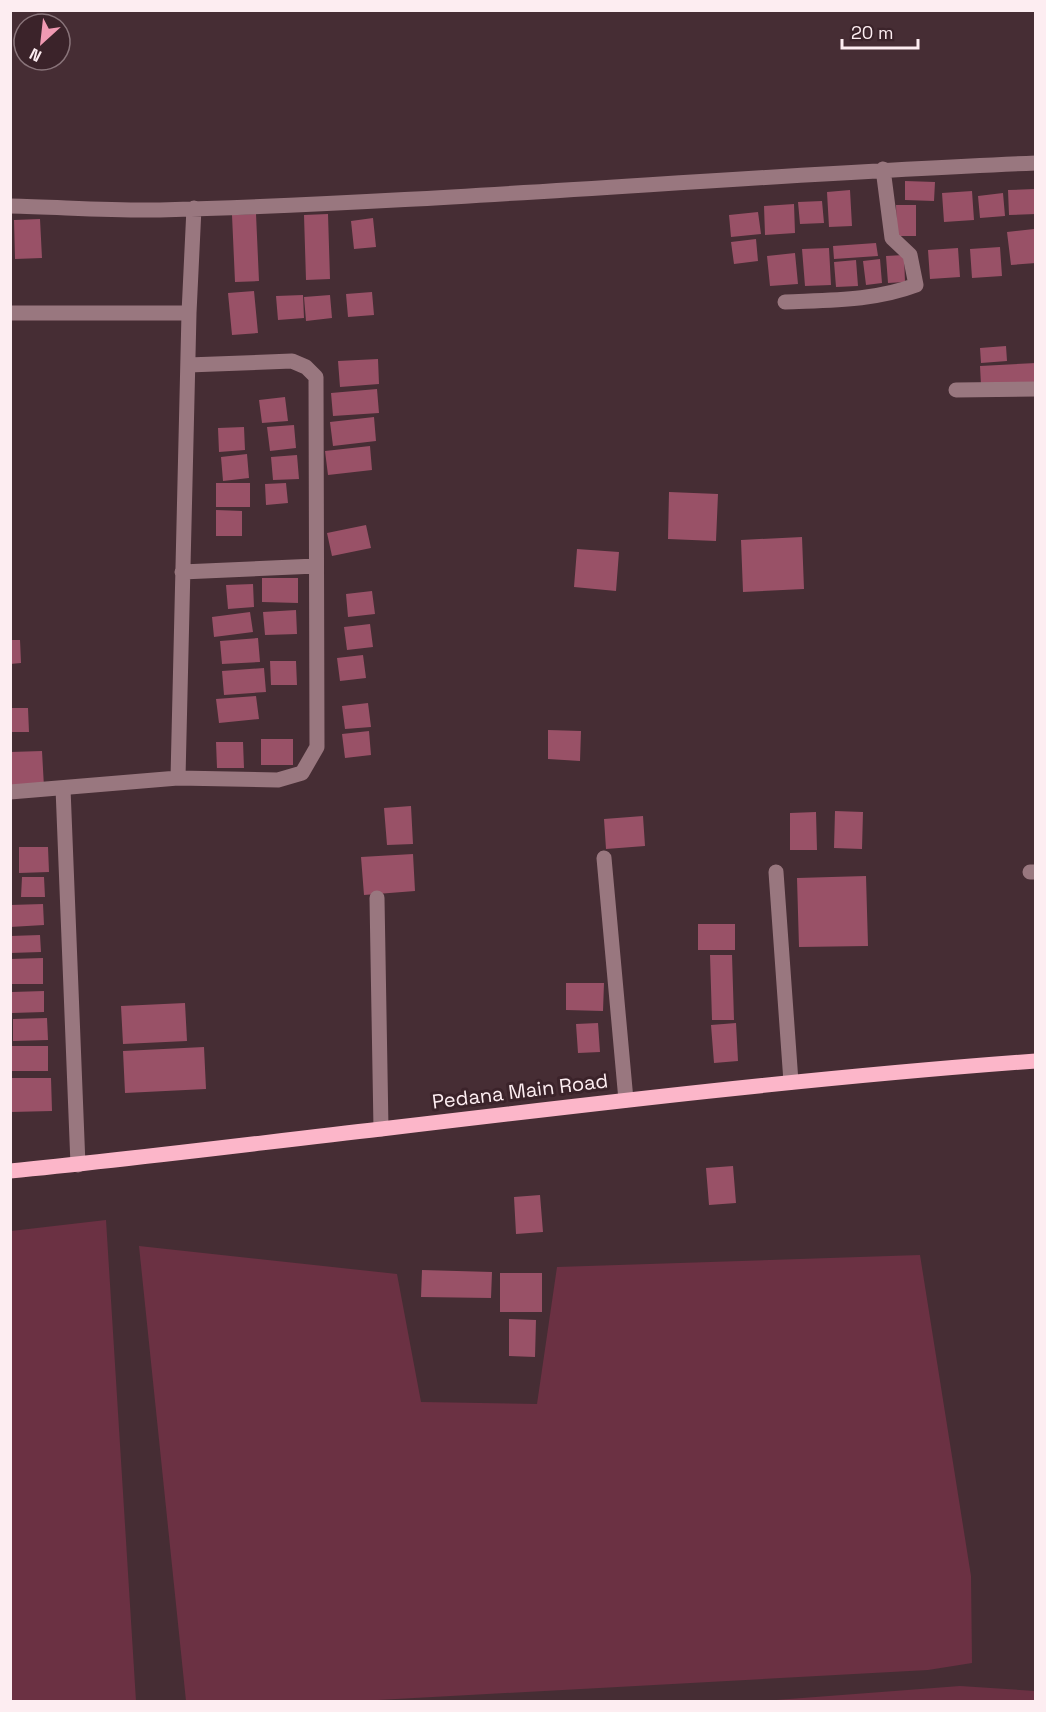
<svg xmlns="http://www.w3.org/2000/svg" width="1046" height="1712" font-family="'Space Grotesk',sans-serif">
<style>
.green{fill:#6b3143}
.building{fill:#995167}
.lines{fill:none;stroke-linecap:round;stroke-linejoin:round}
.minor{stroke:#99777f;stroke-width:15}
.major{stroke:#fcb6c9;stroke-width:15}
.labels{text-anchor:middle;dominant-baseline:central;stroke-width:6;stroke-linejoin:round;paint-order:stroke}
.street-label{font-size:20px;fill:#fdedf1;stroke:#3b232a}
</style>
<rect width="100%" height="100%" fill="#462d34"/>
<!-- green -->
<path class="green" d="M106,1220L136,1701H11V1231Z
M139,1246L397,1274L421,1402L537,1404L557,1267L920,1255L971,1576L972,1663L928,1670L360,1701H186Z
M960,1686L1035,1691V1701H763Z"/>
<!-- building -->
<path class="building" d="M905,181L935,182L934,201L905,200Z
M1035,189L1036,214L1009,215L1008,190Z
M850,190L852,226L829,227L827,192Z
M972,191L974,220L944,222L942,193Z
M1003,193L1005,216L980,218L978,196Z
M822,201L824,223L800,224L798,202Z
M794,204L795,233L765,235L764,206Z
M896,205H916V236H897Z
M758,212L761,234L731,237L729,215Z
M256,214L259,281L235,282L232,215Z
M328,214L330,279L306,280L304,215Z
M373,218L376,247L354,249L351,221Z
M40,219L42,258L15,259L14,220Z
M1034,229L1036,263L1011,265L1007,232Z
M756,239L758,261L734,264L731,242Z
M876,243L878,256L834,259L833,246Z
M1000,247L1002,276L972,278L970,249Z
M829,248L831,285L805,286L802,249Z
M958,248L960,277L930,279L928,250Z
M795,253L798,284L770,286L767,256Z
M904,255L905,282L888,283L886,256Z
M880,259L882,283L866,285L863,261Z
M856,260L858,286L836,287L834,262Z
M254,291L258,333L232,335L228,293Z
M372,292L374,315L348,317L346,294Z
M303,295L304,318L278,320L276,296Z
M330,295L332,318L306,321L304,297Z
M1006,346L1007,361L981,363L980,348Z
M378,359L379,384L340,387L338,361Z
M1036,363V382L981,385L980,366Z
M377,389L379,413L333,416L331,393Z
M285,397L288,421L262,423L259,400Z
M374,417L376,441L333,446L330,422Z
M294,425L296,448L270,451L267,427Z
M244,427L245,450L219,452L218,428Z
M370,446L372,470L328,475L325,451Z
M247,454L249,478L223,481L221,457Z
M297,455L299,479L273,480L271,457Z
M216,483H250V507H216Z
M286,483L288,503L266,505L265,484Z
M669,492L718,494L716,541L668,539Z
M216,510L242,511V536H216Z
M366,525L371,548L332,556L327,533Z
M802,537L804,589L743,592L741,540Z
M577,549L619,552L616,591L574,587Z
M262,578H298V603L262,602Z
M253,584L254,607L228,609L226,585Z
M372,591L375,614L348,617L346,594Z
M296,610L297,634L265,635L263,612Z
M250,612L253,632L214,637L212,617Z
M370,624L373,647L347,650L344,627Z
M258,638L260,662L222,664L220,641Z
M10,640H20L21,663L10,664Z
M363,655L366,678L340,681L337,658Z
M270,661H296L297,685H271Z
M264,668L266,692L224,695L222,671Z
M256,696L259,719L219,723L216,699Z
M368,703L371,727L345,729L342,706Z
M10,708H28L29,732H10Z
M548,730L581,731L580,761L548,759Z
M369,731L371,755L345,758L342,734Z
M261,739H293V765H261Z
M216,742H243L244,768H217Z
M42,751L44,787L10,788V752Z
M411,806L413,844L387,845L384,808Z
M835,811L863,812L862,849L834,848Z
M816,812L817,850H790V813Z
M643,816L645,846L606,849L604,819Z
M19,847H48L49,872L19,873Z
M413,854L415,891L364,895L361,857Z
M866,876L868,946L799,947L797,878Z
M22,877H44L45,897H21Z
M43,904L44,925L10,927V905Z
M698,924H735V950H698Z
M40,935L41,952L10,953V936Z
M710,955H732L734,1020H712Z
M43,958V984H10V959Z
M566,983H604L603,1011L566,1010Z
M44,991V1012L12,1013V992Z
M185,1003L187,1041L123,1044L121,1006Z
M47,1018L48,1040L13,1041V1019Z
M598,1023L600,1052L578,1053L576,1024Z
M736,1023L738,1061L714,1063L711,1025Z
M11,1046H48V1071H11Z
M204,1047L206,1089L125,1093L123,1051Z
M10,1078H51L52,1111L11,1112Z
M733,1166L736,1203L709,1205L706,1168Z
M540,1195L543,1232L516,1234L514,1197Z
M422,1270L492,1272L491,1298L421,1297Z
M500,1273H542V1312H500Z
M509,1319L536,1320L535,1357L509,1356Z"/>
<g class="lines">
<!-- minor -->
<path class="minor" d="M10,206C60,207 110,211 160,210C452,202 744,175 1036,163
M785,302C829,300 874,301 916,285L910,255L892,238L883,169
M10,313H189
M956,390L1036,389
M182,572L316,566
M178,778L189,313L194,208
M63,788L78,1165
M10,792L178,778L278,780L302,773L317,747L316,377L306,367L292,361L188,365
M604,858L626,1100
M776,872L791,1082
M1030,872H1036
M377,898L381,1129"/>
<!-- major -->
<path class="major" d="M10,1171C134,1159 258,1143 381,1129C599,1103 817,1077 1036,1061"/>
</g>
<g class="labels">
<!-- street labels -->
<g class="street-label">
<text transform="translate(520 1091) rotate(-7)">Pedana Main Road</text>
</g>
</g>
<!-- border -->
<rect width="1046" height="1712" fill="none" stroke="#fdedf1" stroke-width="24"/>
<!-- north arrow -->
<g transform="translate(42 42) rotate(207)"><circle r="28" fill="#3b232a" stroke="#89747a" stroke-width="1.5"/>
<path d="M0-4.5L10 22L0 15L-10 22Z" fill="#f19ab3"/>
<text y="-9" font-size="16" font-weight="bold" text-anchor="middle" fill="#fdedf1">N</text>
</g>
<!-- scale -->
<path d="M842 39v9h76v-9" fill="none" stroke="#fdedf1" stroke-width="3"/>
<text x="851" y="39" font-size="18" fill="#fdedf1" stroke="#3b232a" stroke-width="4.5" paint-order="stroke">20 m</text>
</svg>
